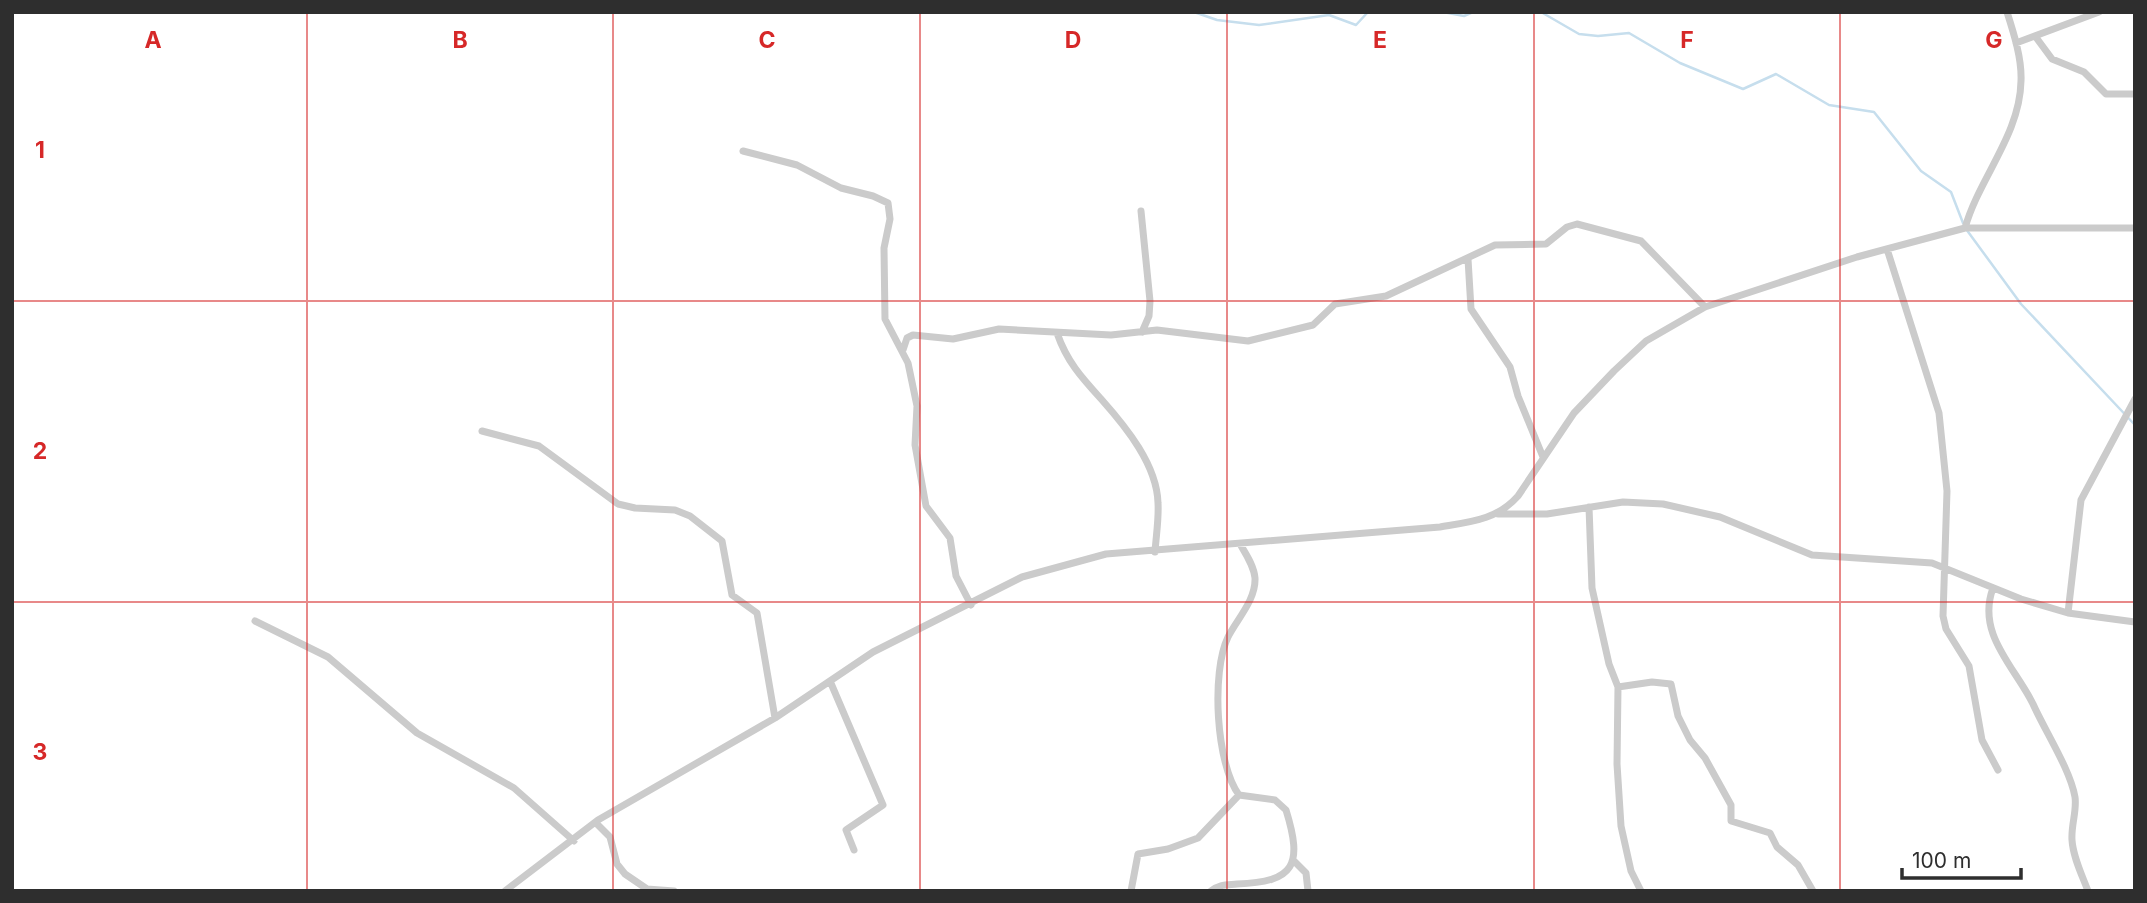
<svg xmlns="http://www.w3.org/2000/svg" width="2147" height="903" font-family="Inter,sans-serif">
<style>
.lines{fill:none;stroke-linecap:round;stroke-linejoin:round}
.stream{stroke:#c6deed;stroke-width:2.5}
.minor{stroke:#cbcbcb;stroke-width:7}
.grid{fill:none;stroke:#d62828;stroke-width:2;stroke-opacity:0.55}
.grid-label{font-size:23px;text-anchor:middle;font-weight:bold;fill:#d62828;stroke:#fff;stroke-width:7;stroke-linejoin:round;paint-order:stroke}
</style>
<rect width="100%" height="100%" fill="#fff"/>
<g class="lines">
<!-- stream -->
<path class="stream" d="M1194,12L1217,20L1259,25L1329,15L1356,25L1368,12
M1443,12L1464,16L1473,12
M1541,12L1579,34L1598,36L1629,33L1680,63L1743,89L1776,74L1829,105L1874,112L1921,171L1951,192L1963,223
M1966,229L2021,304L2135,425"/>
<!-- minor -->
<path class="minor" d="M2035,36L2052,59L2084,72L2106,94H2135
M2016,43L2099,12
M743,151L797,165L841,188L873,196L888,203L890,219L884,248L885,319L908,363L917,406L915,445L926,506L950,538L956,576L971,605
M1141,211L1150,301L1149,316L1142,332
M1965,228C1979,178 2020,135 2021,81C2022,59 2014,34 2007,12
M1887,249L1939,413L1947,491L1943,616L1946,629L1969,666L1982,740L1998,770
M1468,259L1471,309L1510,367L1518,396L1543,457
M1057,333C1067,362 1082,378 1102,400C1126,427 1157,465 1158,503C1159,519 1156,536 1155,552
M903,350L907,338L913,335L953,339L999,329L1111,335L1157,330L1248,341L1313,325L1335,304L1386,296L1495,245L1546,244L1567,227L1577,224L1641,241L1705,307
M482,431L539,446L618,504L635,508L675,510L690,516L722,541L732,595L757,613L775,718
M1589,507L1592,588L1609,664L1618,687L1617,764L1621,826L1631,871L1641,891
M1498,514H1547L1623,502L1663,504L1720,517L1812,555L1932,563L2021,599L2068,613L2135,622
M1993,588C1976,634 2015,667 2033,704C2045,731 2070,769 2075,797C2077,811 2071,825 2072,840C2073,857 2082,875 2088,891
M2068,613L2081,500L2135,399
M255,621L328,657L417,733L514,788L574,841
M830,681L883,805L846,830L854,850
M1618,687L1652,682L1671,684L1678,716L1690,740L1705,758L1731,805V821L1770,833L1777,847L1798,865L1813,891
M596,823L610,837L617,864L625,874L647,889L674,891
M1293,860L1306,873L1308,891
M505,891L598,820L775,718L873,652L1022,577L1106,554L1440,527C1470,522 1497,520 1518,496L1574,413L1614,371L1646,341L1705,307L1857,257L1965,228H2135
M1131,891L1138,854L1168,849L1198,838L1239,795
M1211,891C1219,884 1227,885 1237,884C1295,882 1303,865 1286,810L1275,800L1239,795C1216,764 1211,672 1228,637C1237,619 1256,600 1255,578C1254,566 1246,554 1240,544"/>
</g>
<!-- grid -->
<path class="grid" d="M307,12V891M613,12V891M920,12V891M1227,12V891M1534,12V891M1840,12V891M12,301H2135M12,602H2135"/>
<g class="grid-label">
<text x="153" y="48">A</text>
<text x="460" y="48">B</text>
<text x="767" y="48">C</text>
<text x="1073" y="48">D</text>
<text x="1380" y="48">E</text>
<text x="1687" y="48">F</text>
<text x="1994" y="48">G</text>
<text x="40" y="158">1</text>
<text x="40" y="459">2</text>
<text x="40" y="760">3</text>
</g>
<!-- border -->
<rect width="2147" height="903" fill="none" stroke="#2e2e2e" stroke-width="28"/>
<!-- scale -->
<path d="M1902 868v10h119v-10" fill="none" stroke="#2e2e2e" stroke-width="3.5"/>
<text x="1912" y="868" font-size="21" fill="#2e2e2e" stroke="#ffffff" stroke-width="5" paint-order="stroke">100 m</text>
</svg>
